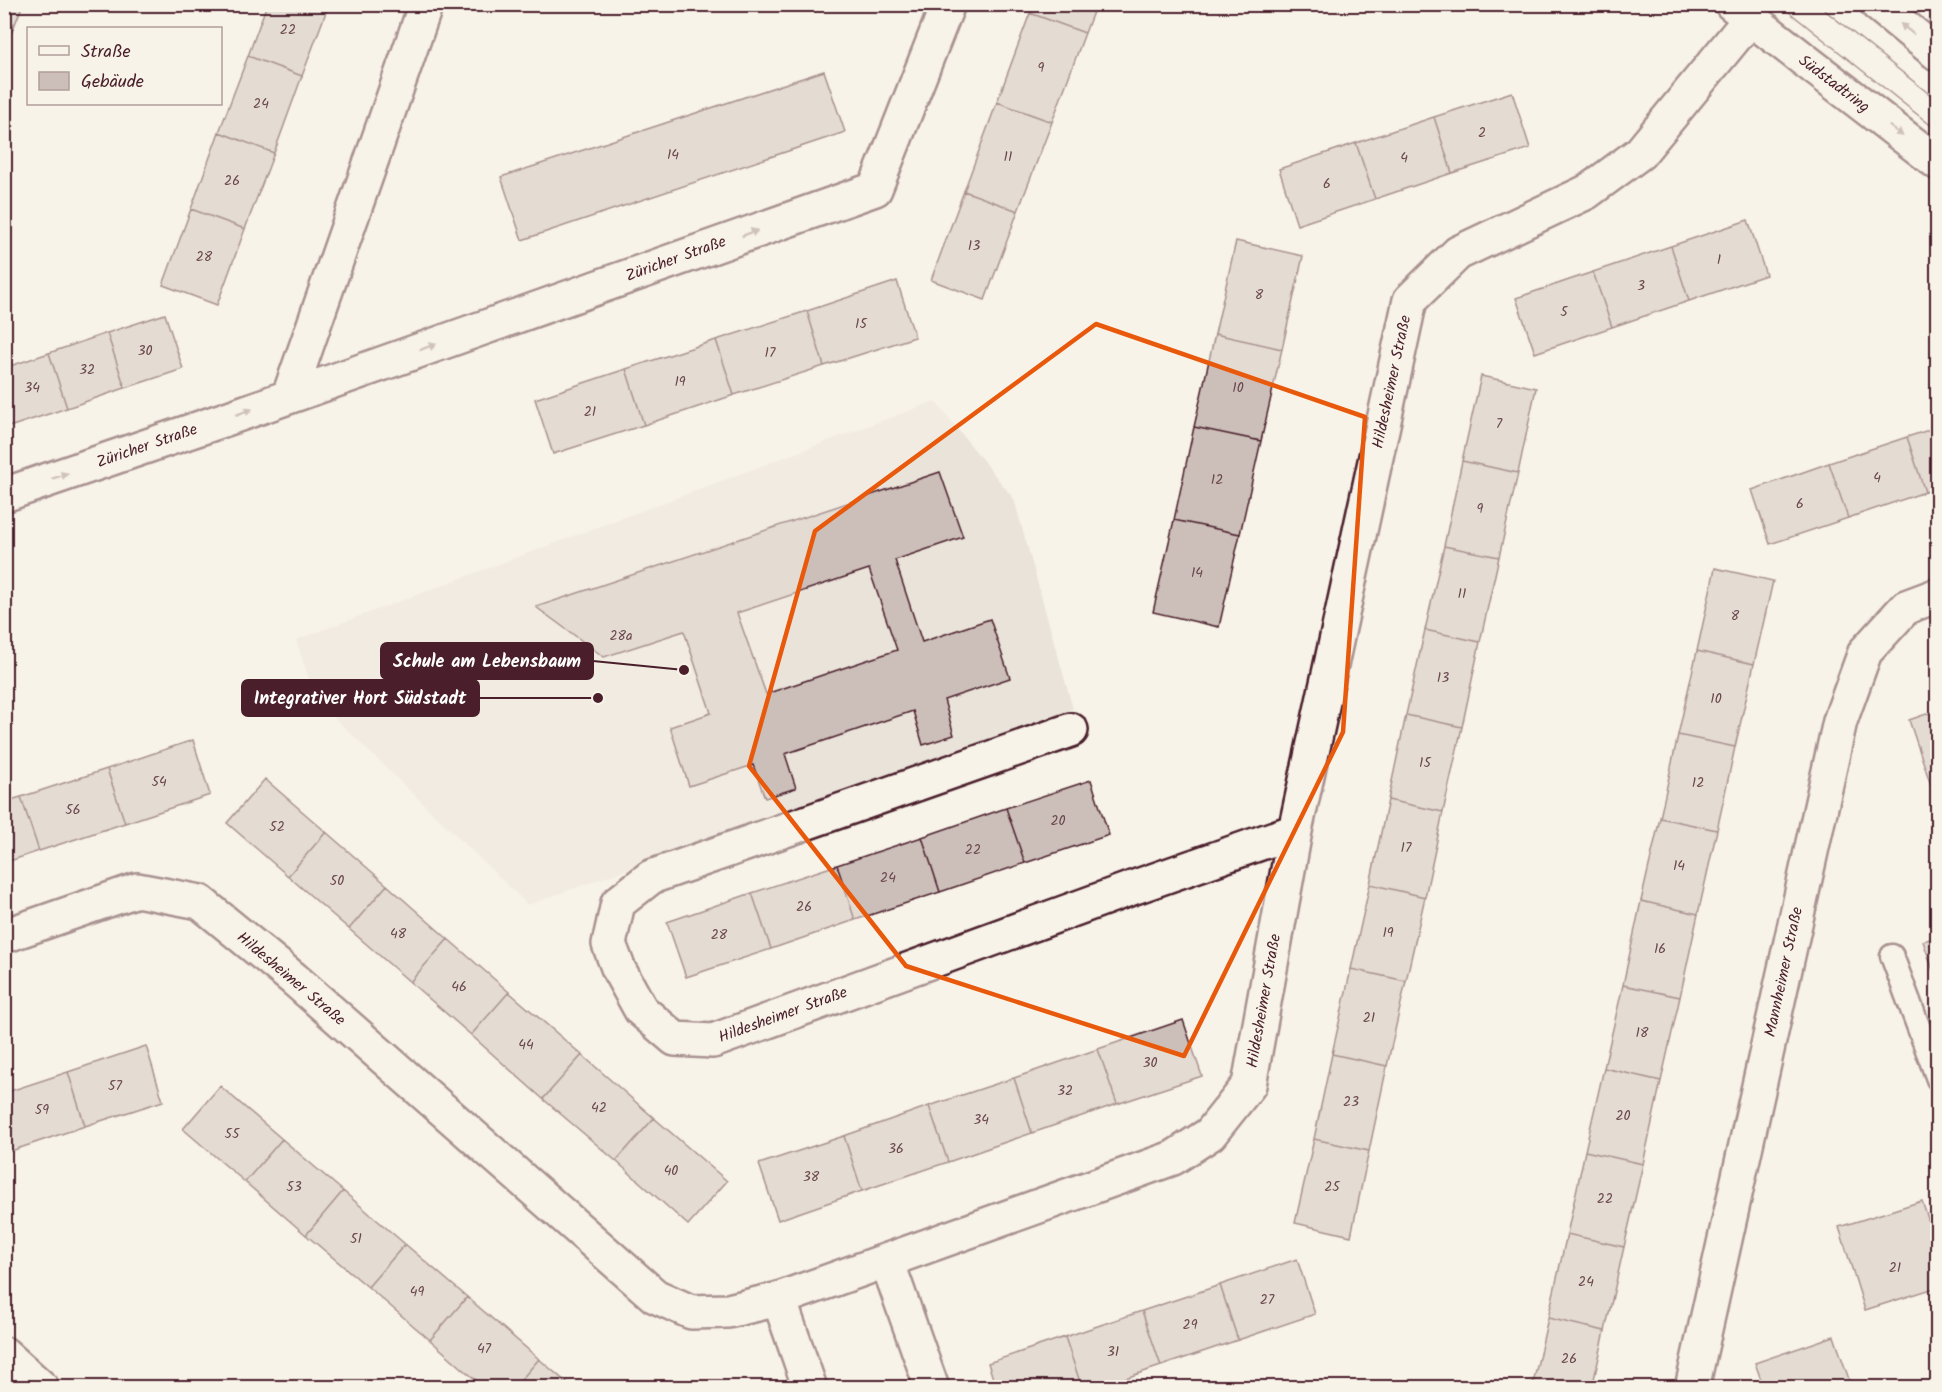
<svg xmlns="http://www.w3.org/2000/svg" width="1942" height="1392" font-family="Kalam,sans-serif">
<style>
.built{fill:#eae3da}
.building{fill:#ccbfb9;stroke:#4a1f2b;stroke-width:1.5;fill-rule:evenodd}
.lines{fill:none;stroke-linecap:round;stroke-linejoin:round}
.lane-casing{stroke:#4a1f2b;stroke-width:27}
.street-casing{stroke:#4a1f2b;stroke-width:38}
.secondary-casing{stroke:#4a1f2b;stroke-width:38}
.lane{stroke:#f7f3e8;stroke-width:22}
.street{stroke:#f7f3e8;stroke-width:33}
.secondary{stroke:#f7f3e8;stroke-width:33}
.tram{stroke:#4a1f2b;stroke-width:1.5}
.oneway{fill:#a0898a}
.marked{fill:none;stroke:#e8590c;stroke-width:4.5;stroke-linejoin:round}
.labels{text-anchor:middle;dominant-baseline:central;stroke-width:4.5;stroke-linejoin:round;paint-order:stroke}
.number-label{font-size:14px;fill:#6a474e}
.street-label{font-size:16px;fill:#4a1f2b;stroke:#f7f3e8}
.leader{fill:none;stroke:#4a1f2b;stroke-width:2}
.callout-dot{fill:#4a1f2b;stroke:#f7f3e8;stroke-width:2}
.callout{fill:#4a1f2b;stroke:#4a1f2b;stroke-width:2}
.callout-label{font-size:18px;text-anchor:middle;font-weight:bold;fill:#fff}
</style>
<rect width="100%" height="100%" fill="#f7f3e8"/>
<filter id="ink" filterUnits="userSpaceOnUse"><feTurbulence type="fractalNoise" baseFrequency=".0167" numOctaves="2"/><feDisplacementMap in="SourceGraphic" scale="12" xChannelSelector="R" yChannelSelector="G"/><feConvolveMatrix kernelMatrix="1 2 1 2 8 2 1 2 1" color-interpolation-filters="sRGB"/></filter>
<g filter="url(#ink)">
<!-- built -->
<path class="built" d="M935,401L1014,499L1073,709L528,905L316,700L296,640Z"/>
<!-- building -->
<path class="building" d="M4,4H23L15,24L4,20Z
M267,4H329L302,76L248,56Z
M1034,4H1096L1085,33L1030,13Z
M1030,13L1085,33L1052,122L997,102Z
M4,20L15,24L4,52Z
M248,56L302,76L274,153L219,132Z
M824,71L845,132L522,240L501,177Z
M1512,92L1530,148L1452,173L1434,117Z
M997,102L1052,122L1018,211L964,191Z
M1434,117L1452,173L1375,199L1356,143Z
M219,132L274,153L245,229L191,209Z
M1356,143L1375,199L1297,225L1279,169Z
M964,191L1018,211L985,300L931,280Z
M191,209L245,229L217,305L163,285Z
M1748,220L1766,275L1689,301L1671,246Z
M1236,241L1303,256L1282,349L1215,334Z
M1671,246L1689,301L1612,327L1593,272Z
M1593,272L1612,327L1535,353L1516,298Z
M897,281L915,337L824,366L807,311Z
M807,311L824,366L734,395L716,340Z
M165,314L183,369L125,388L107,333Z
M107,333L125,388L67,408L49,353Z
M1215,334L1282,349L1261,441L1194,427Z
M716,340L734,395L644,425L626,369Z
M49,353L67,408L9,427L4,414V368Z
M626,369L644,425L553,454L535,399Z
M1481,376L1536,388L1518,473L1462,461Z
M1194,427L1261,441L1240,534L1174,520Z
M1938,427V488L1925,492L1907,437Z
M1907,437L1925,492L1848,518L1829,463Z
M1462,461L1518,473L1499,557L1444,546Z
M1829,463L1848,518L1770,544L1752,490Z
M940,472L963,537L895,560L922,642L990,619L1010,678L944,700L954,735L923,745L913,711L785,754L796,788L765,798L753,765L689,786L670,727L711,713L684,631L604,657L536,607ZM869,569L897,650L766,694L737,613Z
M1174,520L1240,534L1219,627L1153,612Z
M1444,546L1499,557L1480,642L1425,630Z
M1715,568L1773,581L1754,664L1697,651Z
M1425,630L1480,642L1462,727L1406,715Z
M1697,651L1754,664L1735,747L1678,735Z
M1938,710V806L1909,720Z
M1406,715L1462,727L1443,812L1388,800Z
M1678,735L1735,747L1717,830L1660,818Z
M193,740L210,795L125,823L107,769Z
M107,769L125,823L39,851L21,797Z
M265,779L326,832L288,876L227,823Z
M1091,780L1109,835L1025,863L1006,808Z
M21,797L39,851L4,863V802Z
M1388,800L1443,812L1425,897L1370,884Z
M1006,808L1025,863L940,892L922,837Z
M1660,818L1717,830L1698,914L1641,901Z
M326,832L387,885L349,929L288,876Z
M922,837L940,892L855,920L837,865Z
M837,865L855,920L771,949L752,893Z
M1370,884L1425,897L1406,981L1351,969Z
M387,885L448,939L410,982L349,929Z
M752,893L771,949L686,977L667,922Z
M1641,901L1698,914L1680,997L1623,985Z
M1938,937V985L1923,941Z
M448,939L509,992L471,1035L410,982Z
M1351,969L1406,981L1387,1066L1332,1054Z
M1623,985L1680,997L1661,1081L1604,1068Z
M509,992L582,1055L543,1099L471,1035Z
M1183,1020L1202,1076L1117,1104L1098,1049Z
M146,1046L163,1101L85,1126L68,1072Z
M1098,1049L1117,1104L1032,1133L1014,1078Z
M1332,1054L1387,1066L1369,1151L1314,1139Z
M582,1055L654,1118L616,1161L543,1099Z
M1604,1068L1661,1081L1643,1164L1585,1151Z
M68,1072L85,1126L8,1152L4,1142V1093Z
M1014,1078L1032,1133L948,1162L929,1106Z
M220,1086L282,1139L245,1182L183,1129Z
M929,1106L948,1162L862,1191L844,1136Z
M654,1118L727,1181L688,1225L616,1161Z
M844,1136L862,1191L778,1220L759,1164Z
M282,1139L343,1191L306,1235L245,1182Z
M1314,1139L1369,1151L1351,1236L1295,1223Z
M1585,1151L1643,1164L1624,1247L1567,1234Z
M343,1191L405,1244L368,1287L306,1235Z
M1922,1201L1938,1249V1287L1865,1310L1839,1227Z
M1567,1234L1624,1247L1605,1331L1548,1318Z
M405,1244L467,1297L430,1340L368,1287Z
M1297,1259L1315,1314L1238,1340L1220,1285Z
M1220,1285L1238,1340L1161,1366L1142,1311Z
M467,1297L539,1359L514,1388H485L430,1340Z
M1142,1311L1161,1366L1096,1388H1082L1065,1337Z
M1548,1318L1605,1331L1592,1388H1532Z
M1834,1336L1852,1388H1764L1755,1363Z
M1065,1337L1082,1388H996L988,1363Z
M539,1359L573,1388H514Z"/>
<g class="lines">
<!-- lane casing -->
<g class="lane-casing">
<path id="lane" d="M1892,956L1938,1079"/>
</g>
<!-- street casing -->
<g class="street-casing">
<path id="street" d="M289,396L426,4
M4,495L226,419L875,189L948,4
M1071,730L651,877L618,903L609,944L619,970L641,1010L675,1039L713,1041L1132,888L1295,831
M4,936L137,890L200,902L294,979L655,1296L691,1312L728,1311L779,1299L1173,1158L1210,1134L1249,1085L1295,831L1410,300L1458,253L1587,192L1640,153L1750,19
M887,1261L932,1388
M779,1299L810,1388
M4,1354L42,1388
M1692,1388L1840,721L1865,652L1906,607L1938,595"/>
</g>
<!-- secondary casing -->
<g class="secondary-casing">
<path id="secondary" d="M1732,4L1938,163
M1877,4L1938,54"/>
</g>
<!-- lane -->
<use href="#lane" class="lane"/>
<!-- street -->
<use href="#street" class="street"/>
<!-- secondary -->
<use href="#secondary" class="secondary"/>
<!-- tram -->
<path class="tram" d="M1779,4L1938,131
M1817,4L1938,101"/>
</g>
<!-- one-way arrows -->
<defs><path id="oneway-solid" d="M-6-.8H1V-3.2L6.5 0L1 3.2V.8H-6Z" transform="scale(1.5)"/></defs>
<g class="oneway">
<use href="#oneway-solid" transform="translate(1907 29) rotate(-141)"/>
<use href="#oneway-solid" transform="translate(1896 131) rotate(37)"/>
<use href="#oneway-solid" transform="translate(750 233) rotate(-20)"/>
<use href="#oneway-solid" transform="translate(428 347) rotate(-20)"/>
<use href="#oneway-solid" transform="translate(244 412) rotate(-20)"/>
<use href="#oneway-solid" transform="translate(60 476) rotate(-19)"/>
</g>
</g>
<!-- marked area -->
<path d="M0 0H1942V1392H0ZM1096,324L1365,417L1343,732L1184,1056L906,966L749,766L815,531Z" fill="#f7f3e8" fill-opacity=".55" fill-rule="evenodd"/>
<path class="marked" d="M1096,324L1365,417L1343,732L1184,1056L906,966L749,766L815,531Z"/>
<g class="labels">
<!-- number labels -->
<g class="number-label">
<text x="288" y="30">22</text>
<text x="1041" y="68">9</text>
<text x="261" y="104">24</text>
<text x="1482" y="133">2</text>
<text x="673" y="155">14</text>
<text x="1008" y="157">11</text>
<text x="1404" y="158">4</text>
<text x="232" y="181">26</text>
<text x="1327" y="184">6</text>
<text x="974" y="246">13</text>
<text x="204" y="257">28</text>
<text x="1719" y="260">1</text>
<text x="1641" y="286">3</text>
<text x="1259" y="295">8</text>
<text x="1564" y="312">5</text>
<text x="861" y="324">15</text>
<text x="145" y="351">30</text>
<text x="770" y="353">17</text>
<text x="87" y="370">32</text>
<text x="680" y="382">19</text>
<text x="32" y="388">34</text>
<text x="1238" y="388">10</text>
<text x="590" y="412">21</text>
<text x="1499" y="424">7</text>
<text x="1877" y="478">4</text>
<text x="1217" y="480">12</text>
<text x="1800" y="504">6</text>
<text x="1480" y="509">9</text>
<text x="1197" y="573">14</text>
<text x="1462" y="594">11</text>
<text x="1735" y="616">8</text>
<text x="621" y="636">28a</text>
<text x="1443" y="678">13</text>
<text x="1716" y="699">10</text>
<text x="1425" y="763">15</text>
<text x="159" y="782">54</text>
<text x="1698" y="783">12</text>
<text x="73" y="810">56</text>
<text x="1058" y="821">20</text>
<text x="277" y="827">52</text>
<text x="1406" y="848">17</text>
<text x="973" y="850">22</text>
<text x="1679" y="866">14</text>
<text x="888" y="878">24</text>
<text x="337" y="881">50</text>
<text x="804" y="907">26</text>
<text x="1388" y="933">19</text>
<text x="398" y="934">48</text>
<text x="719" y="935">28</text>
<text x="1660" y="949">16</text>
<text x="459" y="987">46</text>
<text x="1369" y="1018">21</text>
<text x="1642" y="1033">18</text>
<text x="526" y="1045">44</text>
<text x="1150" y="1063">30</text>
<text x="115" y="1086">57</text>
<text x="1065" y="1091">32</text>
<text x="1351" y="1102">23</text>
<text x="599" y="1108">42</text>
<text x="42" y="1110">59</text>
<text x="1623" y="1116">20</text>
<text x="981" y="1120">34</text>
<text x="232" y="1134">55</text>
<text x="896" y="1149">36</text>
<text x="671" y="1171">40</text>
<text x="811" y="1177">38</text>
<text x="294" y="1187">53</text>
<text x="1332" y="1187">25</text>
<text x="1605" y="1199">22</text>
<text x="356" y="1239">51</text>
<text x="1895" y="1268">21</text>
<text x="1586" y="1282">24</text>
<text x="417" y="1292">49</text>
<text x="1267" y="1300">27</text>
<text x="1190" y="1325">29</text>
<text x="484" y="1349">47</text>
<text x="1113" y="1352">31</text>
<text x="1569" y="1359">26</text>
</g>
<!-- street labels -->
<g class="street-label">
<text transform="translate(1834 84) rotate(37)">Südstadtring</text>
<text transform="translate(676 259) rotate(-20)">Züricher Straße</text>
<text transform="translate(1392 382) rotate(-78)">Hildesheimer Straße</text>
<text transform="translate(147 446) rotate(-19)">Züricher Straße</text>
<text transform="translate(1784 972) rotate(-78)">Mannheimer Straße</text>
<text transform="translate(291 979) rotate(40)">Hildesheimer Straße</text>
<text transform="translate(1264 1001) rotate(-80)">Hildesheimer Straße</text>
<text transform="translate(783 1015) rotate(-20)">Hildesheimer Straße</text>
</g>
</g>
<!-- callouts -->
<path class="leader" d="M684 670L593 661M598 698L479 698"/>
<g class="callout-dot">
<circle cx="684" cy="670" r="6"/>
<circle cx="598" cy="698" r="6"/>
</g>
<g class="callout">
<rect x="381" y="643" width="212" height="36" rx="6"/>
<rect x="242" y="680" width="237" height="36" rx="6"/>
</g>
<g class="callout-label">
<text x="487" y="667">Schule am Lebensbaum</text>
<text x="360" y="704">Integrativer Hort Südstadt</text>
</g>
<!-- margin -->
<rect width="1942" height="1392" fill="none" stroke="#f7f3e8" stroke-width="24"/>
<rect x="12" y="12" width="1918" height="1368" fill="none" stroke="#4a1f2b" stroke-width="2" filter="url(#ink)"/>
<!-- legend -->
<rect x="27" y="27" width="195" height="78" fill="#f7f3e8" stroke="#b29e9c" stroke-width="1.5"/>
<rect x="39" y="46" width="30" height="9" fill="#f7f3e8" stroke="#b29e9c" stroke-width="1.5"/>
<text x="81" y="57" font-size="18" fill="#4a1f2b">Straße</text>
<rect x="39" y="72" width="30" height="18" fill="#ccbfb9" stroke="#b29e9c" stroke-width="1.5"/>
<text x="81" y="87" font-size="18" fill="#4a1f2b">Gebäude</text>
</svg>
